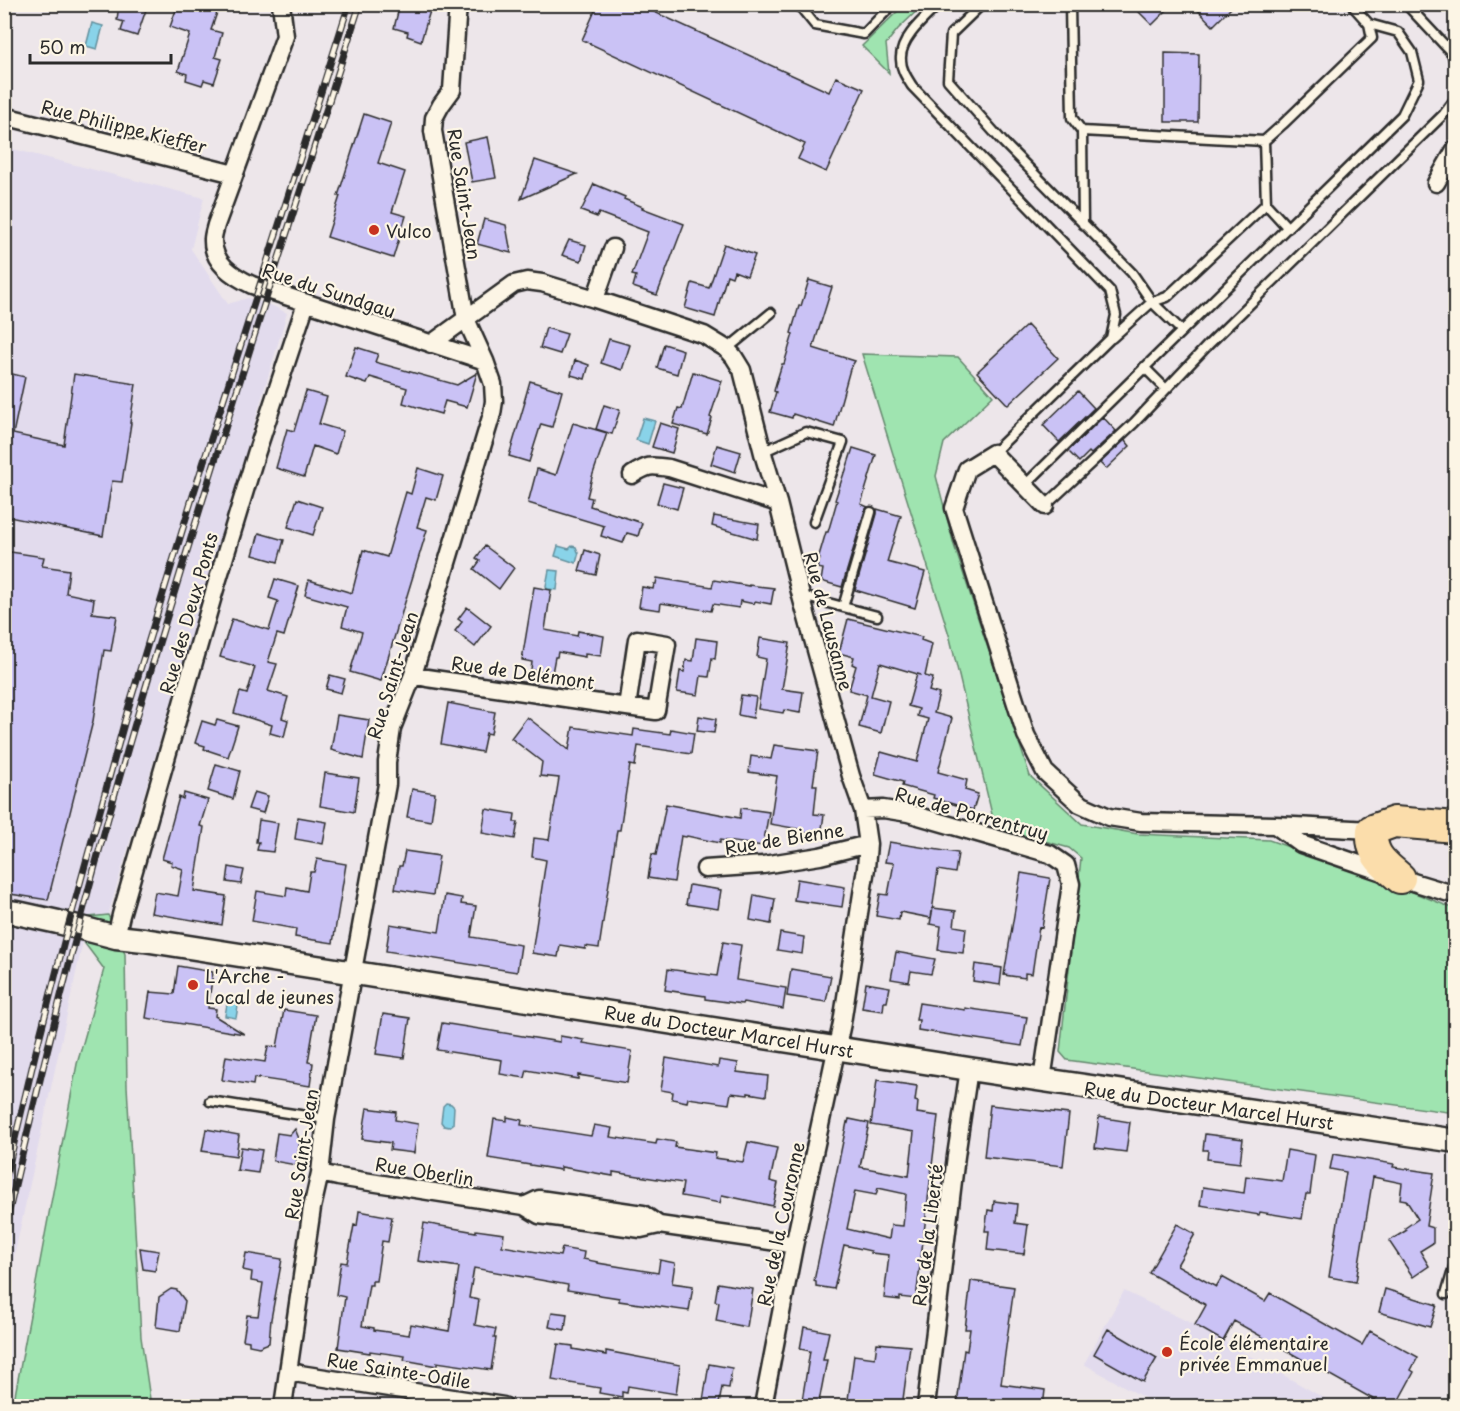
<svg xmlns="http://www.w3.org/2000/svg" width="1460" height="1411" font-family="'Playpen Sans',sans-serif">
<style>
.built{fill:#e2dbed}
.green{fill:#9fe4b0;stroke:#65886e;stroke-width:1.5}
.water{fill:#89d3e9;stroke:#63909d;stroke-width:1.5}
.building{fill:#cac2f5;stroke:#2b2b2b;stroke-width:1.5;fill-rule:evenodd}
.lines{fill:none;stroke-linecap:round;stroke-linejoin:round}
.lane-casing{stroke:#2b2b2b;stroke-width:13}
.street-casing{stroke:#2b2b2b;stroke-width:21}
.secondary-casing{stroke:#2b2b2b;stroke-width:27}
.highway-casing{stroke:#2b2b2b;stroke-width:34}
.lane{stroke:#fcf5e5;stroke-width:8}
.street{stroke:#fcf5e5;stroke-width:16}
.secondary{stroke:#fcf5e5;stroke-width:22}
.highway{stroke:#fbddab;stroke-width:30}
.rail-casing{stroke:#2b2b2b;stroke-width:7}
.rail{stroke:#fcf5e5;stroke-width:4.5;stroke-dasharray:14;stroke-linecap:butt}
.poi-dot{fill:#c8321e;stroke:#fcf5e5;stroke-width:2}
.labels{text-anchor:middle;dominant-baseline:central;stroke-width:4.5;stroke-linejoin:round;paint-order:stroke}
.street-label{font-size:18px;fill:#2b2b2b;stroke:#fcf5e5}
.poi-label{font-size:18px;fill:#2b2b2b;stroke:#fcf5e5;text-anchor:start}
</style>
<rect width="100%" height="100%" fill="#ede6ea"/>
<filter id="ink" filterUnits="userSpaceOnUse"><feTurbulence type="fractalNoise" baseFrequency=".0167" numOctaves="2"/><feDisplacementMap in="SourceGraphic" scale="12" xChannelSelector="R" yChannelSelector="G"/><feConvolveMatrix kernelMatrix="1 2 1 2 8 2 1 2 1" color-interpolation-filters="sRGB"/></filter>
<g filter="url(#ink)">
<!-- built -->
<path class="built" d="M5,147L204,198L191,249L228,304L248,298L273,306L287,313L108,915L89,917L62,913L56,936L83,941L5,1298Z
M1124,1291L1195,1325L1338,1406H1159L1084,1364Z"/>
<!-- green -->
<path class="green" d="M905,4L923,5L898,29L886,44L889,73L862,46Z
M862,354L958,357L993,396L944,443L936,476L954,545L1030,776L1082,824L1138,834L1269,840L1385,881L1455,909V1113L1067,1060L1060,1052L1081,858L1069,848L995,827L950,638Z
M108,915L125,954L127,1086L141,1337L151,1406H13L77,1064L104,969L83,941L89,917Z"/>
<!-- water -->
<path class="water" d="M92,23L103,26L97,49L86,46Z
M643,418L655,421L648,444L636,440Z
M558,546L569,549L572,546L576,547L578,552H579L576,563L555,556Z
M549,570L559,571L557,590L547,589L546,586Z
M228,998L239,1000L236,1018L225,1016Z
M446,1103L451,1104L454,1107L453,1124L449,1127L444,1126L441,1122L443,1106Z"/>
<!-- building -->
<path class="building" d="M119,4H148L137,36L121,31L124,22L117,20Z
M178,4H220L211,30L222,33L215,57L222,59L214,83L204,80L202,85L186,80L187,74L178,71L190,34L170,27Z
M400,4H432L421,41L407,36L408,32L394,28Z
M598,4H637L829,92L836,77L864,89L826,172L798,159L805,144L582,40Z
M1131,4H1173L1152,25Z
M1192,4H1235L1213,26Z
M1165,53L1199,54L1198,122H1165Z
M364,114L391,123L378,163L405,172L392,212L406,216L393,258L327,237L340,196H338Z
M488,137L496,178L472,182L464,142Z
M535,160L577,174L521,199Z
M594,184L625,197L624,199L643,207L642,208L684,224L657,295L633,287L636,276L632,275L648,232L599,213L597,217L581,211Z
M484,219L506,225L511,253L477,244Z
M569,240L586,245L581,261L562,255Z
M724,244L755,255L747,276L734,271L732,277L727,275L715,317L685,308L692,283L709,288Z
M809,280L832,287L813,348L855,361L850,369L834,427L793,414L792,418L770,412L776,392L774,391L776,383L782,364H784L793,334L791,333L799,306H801Z
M1027,325L1058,358L1008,405L977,372Z
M546,328L567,334L560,354L540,348Z
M609,339L630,345L622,370L601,363Z
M664,344L683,350L677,374L657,368Z
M356,347L378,354L375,362L457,385L477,373L467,407L445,401L441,414L403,403L407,388L370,377L367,384L346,377Z
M575,360L589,365L585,379L571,375Z
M4,372L25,377L13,434L64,445L74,374L136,384L130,423H131L122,482L112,481L103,536L4,516Z
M693,372L722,381L710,417L712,418L707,434L673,424L678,408L682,409Z
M530,381L562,391L552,427L541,424L529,462L509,456L525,402H524Z
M306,391L327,397L319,424L343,431L336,454L313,446L304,477L276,468L287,429L294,431Z
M1078,391L1094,408L1059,442L1043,425Z
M604,405L620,410L612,434L596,429Z
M1103,417L1116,431L1091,454L1089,452L1079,462L1068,451Z
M573,423L607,433L592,477L587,497L592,498L590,506L642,523L638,536L627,533L623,543L601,536L604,526L528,503L537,469L556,475Z
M660,423L679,429L672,453L652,447Z
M1125,440L1130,446L1106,469L1100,463Z
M717,445L741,452L735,472L711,464Z
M853,448L876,455L861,504L868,507L865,510L842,587L821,581L823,569L817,568L820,559H818L826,532H828L837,501L835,500L844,473H845Z
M418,468L443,476L436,500L426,497L417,527L427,530L381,681L350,672L362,632L342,626L347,607L305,595L309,580L352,593L363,550L387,557L406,492L411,494Z
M663,483L683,488L677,509L657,503Z
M297,499L322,507L313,535L288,527Z
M877,509L901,516L887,562L925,572L915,608L855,590L877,514Z
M714,516L759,524L757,539L712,526Z
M259,533L284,540L278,562L253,555Z
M485,546L514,568L499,589L474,569L480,561L476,558Z
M585,550L600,555L596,575L579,571Z
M4,551L44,557L42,566L69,570L66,593L94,599L92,613L117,616L111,651L104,650L93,721L48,900L4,893Z
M657,578L712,587L714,580L749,586V585L774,588L771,604L755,601L754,604L740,601L739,608L713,604L711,611L661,603L660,610L639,607L642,587L653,589L654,584H656Z
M275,579L299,586L284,636L277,634L268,662L277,664L268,691L288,697L282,718L288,720L284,737L270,733L272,725L234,713L240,692L247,694L255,667L220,657L232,619L269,630L278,601L269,598Z
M534,587L551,590L545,630L577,636L578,631L604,636L601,656L585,654V657L558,652L557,657H555L552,673L531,670L532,662L522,660Z
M467,607L491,626L475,647L455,631L462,622L458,619Z
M848,619L922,637L921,640L932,644L925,676L933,678L929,691L939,694L934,713L952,718L938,772L967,780L965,790L978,794L973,810L933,798L934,795L902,786L903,782L875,774L881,752L917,762L928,719L917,716L919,709L908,706L917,674L921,675L880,663L871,696L889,701L881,733L859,727L867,695L849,690L856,666L852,664L854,657L839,653Z
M696,638L717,641L715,659L712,658L709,677L701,676L698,695L677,692L680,671L684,672L686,660L693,661Z
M760,638L790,643L782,689L803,692L800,713L784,710L783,713L758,709L766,659L757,657Z
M330,675L345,679L341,693L326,689Z
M741,695L756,697L753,718L738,715Z
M448,703L495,712L491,734L486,733L482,752L441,744Z
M337,715L369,720L363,759L331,750Z
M699,716L716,719L714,733L697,731Z
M527,717L569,750L573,727L633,736L634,729L670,734L671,729L694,733L691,754L638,746L635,766L630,765L620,830H617L599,948L585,946V949L560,945L558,957L532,953L546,860L532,857L534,838L549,840L559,778L540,776L542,762L511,738Z
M217,720L238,726L228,757L204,749L205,746L195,743L202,721L215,725Z
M774,745L818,751L813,785H817L814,814L824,815L821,835L798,832L799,829L770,824L777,776L749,772L751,756L771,759Z
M216,764L240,771L233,799L208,791Z
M325,773L359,778L354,812L320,806Z
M412,789L435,793L431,821L407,817Z
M254,792L268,796L263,813L248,809Z
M184,793L208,800L200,826L204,827L194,891L226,896L222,925L151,913L155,892L178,896L183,869L171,865L172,862L162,859L179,797L183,799Z
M666,804L740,818L741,808L769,812L763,846L720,840V843L687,836L686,837L681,836L674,882L648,878L652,854L656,855Z
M486,809L515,814L514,822H518L515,839L482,833Z
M298,817L327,822L323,844L295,839Z
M259,820L278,823L273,852L257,850L259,842H256Z
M889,842L958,853L955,873L938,870L931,918L900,912L899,920L876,916L880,894L888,895L894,863L885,862Z
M405,851L439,856L433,895L395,889L399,866H402Z
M317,859L346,864L333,943L295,937L296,929L252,921L257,891L286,896L287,887L307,891L310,872H314Z
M229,867L244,870L241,884L227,882Z
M1021,873L1050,878L1042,928L1039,927L1032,974L1025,973V978L1004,975Z
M797,879L845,887L842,907L794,900Z
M689,885L721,890L718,909L686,904Z
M445,895L462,898L461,904L476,906L471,937L521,945L517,972L386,951L390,924L439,932Z
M754,895L775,899L771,924L750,920Z
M933,908L956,911L954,926L966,928L963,953L938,950L941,926L930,924Z
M780,933L804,937L802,954L777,950Z
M723,942L741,945L736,980L786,988L783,1009L743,1002L742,1004L705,999V996L665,990L668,969L717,976Z
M896,952L935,959L931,974L911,971L909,982L891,979Z
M975,964L1002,968L1000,985L973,981Z
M178,966L213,972L208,1008L216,1009L215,1016L244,1034L146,1018L150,992L174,994Z
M791,969L831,976L826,1002L787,996Z
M866,983L890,987L887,1002H884L883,1011L862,1008Z
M919,1003L965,1010V1008L1027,1017L1022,1046L918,1030L919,1020H916Z
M284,1010L316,1015L308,1062L313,1063L310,1086L258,1078V1079L254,1078L253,1085L222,1080L226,1056L265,1062L268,1046L277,1047Z
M383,1014L410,1018L404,1058L376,1054Z
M442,1023L560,1042V1036L584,1040L583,1043L632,1051L627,1083L578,1075V1079L527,1070L525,1078L500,1074L502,1060L437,1050Z
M666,1058L718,1067L719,1060L738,1063L737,1072L768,1076L766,1096L748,1093V1095L731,1093L729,1104L688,1098L687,1102L672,1099L673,1092L661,1090Z
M877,1080L917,1086L915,1101L918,1102L917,1113L938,1116L916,1299L900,1297V1300L884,1298L889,1255L871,1253V1251L844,1245L834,1289L816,1286V1282L814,1281L847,1122L848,1123L849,1119L869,1123L860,1167L909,1176L914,1132L871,1125ZM878,1188L906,1194L903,1226L891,1225L889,1239L847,1229L855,1191L876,1195Z
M990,1105L1069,1114L1063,1166L984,1157Z
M367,1108L396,1112L395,1120L418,1124L414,1153L390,1150L391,1143L362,1139Z
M507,1117L522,1120L521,1125L591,1136L594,1125L612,1128L610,1137L656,1144L657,1139L676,1142L675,1147L716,1153L715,1158L743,1162L748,1142L777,1148L770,1181L778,1183L773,1206L722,1195L720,1203L681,1196L683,1183L613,1172V1176L561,1167V1170L488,1158L494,1119L507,1121Z
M1099,1117L1130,1122L1126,1152L1095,1148Z
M206,1129L239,1135L236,1156L202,1151Z
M295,1129L300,1141L296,1165L273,1161L277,1133L290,1135Z
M1205,1134L1243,1139L1240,1163L1207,1159L1208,1150H1203Z
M241,1147L262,1150L258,1173L237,1170Z
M1287,1150L1315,1155L1310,1194H1306L1302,1219L1260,1212L1259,1215L1200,1205L1203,1187L1244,1193L1246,1176L1282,1181Z
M1333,1154L1394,1164L1393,1167L1434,1173L1426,1226L1433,1228V1243L1420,1251L1429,1266L1413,1277L1389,1241L1407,1230L1405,1228L1418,1219L1406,1200L1400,1199L1402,1183L1373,1177L1356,1282L1329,1277L1346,1172L1330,1169Z
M994,1201L1017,1204L1015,1223L1028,1225L1024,1254L987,1250L989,1231H985L988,1210L993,1211Z
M359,1211L392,1217L388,1242L382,1241L376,1281H372V1285H369L362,1326L374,1328V1330L409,1335L411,1324L449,1331L459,1267L418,1261L424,1223L476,1232V1230L504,1234L502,1246L560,1256L562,1248L584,1252L583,1259L598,1262V1263L658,1273L660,1260L675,1263L672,1283L693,1286L689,1311L619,1301V1298L567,1290L568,1285L474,1268L469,1298L479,1300L475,1325L496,1329L494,1338H496L491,1370L437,1362V1366L404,1360L405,1356L370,1351V1353L338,1348L345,1297L336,1295L339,1273L341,1262L347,1263L354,1225L357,1226Z
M1177,1224L1195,1234L1177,1265L1216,1287L1222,1277L1265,1301L1270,1293L1362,1345L1370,1331L1418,1357L1411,1370L1414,1372L1395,1407H1387L1234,1321L1223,1341L1195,1325L1206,1305L1149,1273Z
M140,1248L159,1251L155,1271L143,1269Z
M246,1253L282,1259L271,1319L269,1343L259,1347L249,1345V1341L243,1340L247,1315L258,1316L263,1283L251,1281L252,1272L243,1270Z
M971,1281L1014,1287L1001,1384L1045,1390L1043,1407H977L957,1404L964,1350L967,1351L970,1329H965Z
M718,1283L753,1289L747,1327L716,1321L719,1302L715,1301Z
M171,1289L177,1290L185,1301L180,1331L156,1327L159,1297Z
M1385,1289L1437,1305L1430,1327L1379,1312Z
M552,1312L567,1314L565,1330L549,1327Z
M804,1327L829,1332L823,1360H827L818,1407H801L810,1351L800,1349Z
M1108,1329L1157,1358L1143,1382L1094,1354Z
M877,1343L910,1346L902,1407H847L854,1355L875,1358Z
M558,1344L573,1346V1349L606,1355V1351L680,1365L676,1394L628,1386L627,1393L622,1392V1397L599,1393L600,1388L552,1380Z
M709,1364L732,1368L729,1388L722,1387L719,1404L703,1401Z"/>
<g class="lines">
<!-- lane casing -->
<g class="lane-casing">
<path id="lane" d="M798,4L815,25L864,34L893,4
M939,4C926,17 899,39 901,60C901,70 907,78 912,86L1110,291L1116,315L1111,338L993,453
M982,4L951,34L948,80L1002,141L1132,273L1152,302L1167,297L1266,204L1264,141L1283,124L1372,38L1369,24L1351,4
M1070,4L1072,118L1082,131L1264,141
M1406,4L1452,53L1456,65
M1082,131L1083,224
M1266,204L1288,228
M1112,338L1152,302L1181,330
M727,349L771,313
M1144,367L1166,389
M762,452L806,432L843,442L814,522
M1025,485L1402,115L1419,80L1412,52L1398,32L1369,24
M1045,506L1134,423L1208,345L1444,114L1456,98
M802,596L877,616
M843,607L871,512
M210,1101L326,1119
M1446,1294L1456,1260"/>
</g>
<!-- street casing -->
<g class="street-casing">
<path id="street" d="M281,4L285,36L216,225C215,229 213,235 213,239C212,263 233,276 252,285L485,361
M4,116L234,174
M1436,183L1456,148
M595,299L613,248
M431,344L514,284L527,281L542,283L595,299L704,335L727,349L734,357L742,370L764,457L778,503L801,596L851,776L863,810L868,844L866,868L842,1023L794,1246L763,1406
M632,475C648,465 650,465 669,468L778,503
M1045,506L993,453L967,469L954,508L1026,735L1045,772L1080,804L1109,817L1141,822L1275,825L1372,830
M413,675L427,678L627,707L656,711L667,644L637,639L627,707
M863,810L883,809L908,813L1050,854L1066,865L1071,884L1042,1080
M1275,825L1301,844L1400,878L1456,895
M705,869L763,865L820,856L868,844
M116,937L121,915L215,589L256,454L306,303
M320,1173L338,1177L524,1206
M659,1225L643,1214L539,1199L524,1206L539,1215L641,1229L659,1225L784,1243L794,1246
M289,1371L300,1374L504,1406
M283,1406L312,1208L320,1173L326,1119L387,784V762L392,728L413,675L492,414L494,401L493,384L485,361L466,319L433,131L434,118L441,105L452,90L458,4
M926,1406L956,1156L969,1069"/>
</g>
<!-- secondary casing -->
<g class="secondary-casing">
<path id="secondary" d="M4,911L17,913L58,922L116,937L144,940L969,1069L1456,1141"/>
</g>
<!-- highway casing -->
<g class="highway-casing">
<path id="highway" d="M1400,878C1383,863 1370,855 1372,830L1394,822L1456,827"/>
</g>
<!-- lane -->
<use href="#lane" class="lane"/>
<!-- street -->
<use href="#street" class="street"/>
<!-- secondary -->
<use href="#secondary" class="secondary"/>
<!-- highway -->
<use href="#highway" class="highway"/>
<!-- rail casing -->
<g class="rail-casing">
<path id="rail" d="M4,1185L35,1055L65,938L128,709L190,505L349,4
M4,1233C44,1057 88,883 139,710C209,474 285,239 360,4"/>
</g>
<!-- rail -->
<use href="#rail" class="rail"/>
</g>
</g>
<!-- markers -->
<g class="poi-dot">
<circle cx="374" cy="230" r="6"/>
<circle cx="193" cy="985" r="6"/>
<circle cx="1167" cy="1352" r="6"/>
</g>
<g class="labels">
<!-- street labels -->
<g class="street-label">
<text transform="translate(124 126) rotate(14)">Rue Philippe Kieffer</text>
<text transform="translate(465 194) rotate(81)">Rue Saint-Jean</text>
<text transform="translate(329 290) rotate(18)">Rue du Sundgau</text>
<text transform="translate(188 613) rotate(-74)">Rue des Deux Ponts</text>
<text transform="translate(829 621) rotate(75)">Rue de Lausanne</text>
<text transform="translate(523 672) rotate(8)">Rue de Delémont</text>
<text transform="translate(392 675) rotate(-73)">Rue Saint-Jean</text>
<text transform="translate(972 813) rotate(15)">Rue de Porrentruy</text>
<text transform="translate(784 838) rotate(-9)">Rue de Bienne</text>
<text transform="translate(729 1031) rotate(9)">Rue du Docteur Marcel Hurst</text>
<text transform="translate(1209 1105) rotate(8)">Rue du Docteur Marcel Hurst</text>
<text transform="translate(301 1154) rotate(-81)">Rue Saint-Jean</text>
<text transform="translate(425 1171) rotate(9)">Rue Oberlin</text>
<text transform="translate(780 1224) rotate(-78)">Rue de la Couronne</text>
<text transform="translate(927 1235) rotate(-83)">Rue de la Liberté</text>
<text transform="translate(399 1370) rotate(9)">Rue Sainte-Odile</text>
</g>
<!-- poi labels -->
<g class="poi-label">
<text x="386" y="230">Vulco</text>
<text x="205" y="975">L'Arche -<tspan x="205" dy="21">Local de jeunes</tspan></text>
<text x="1179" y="1342">École élémentaire<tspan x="1179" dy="21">privée Emmanuel</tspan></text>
</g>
</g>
<!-- margin -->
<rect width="1460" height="1411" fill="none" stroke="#fcf5e5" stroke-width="24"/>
<rect x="12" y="12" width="1436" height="1387" fill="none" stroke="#2b2b2b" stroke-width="2" filter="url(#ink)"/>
<!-- scale -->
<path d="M30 54v9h141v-9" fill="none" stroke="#2b2b2b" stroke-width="3"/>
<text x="39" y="54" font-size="18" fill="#2b2b2b" stroke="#fcf5e5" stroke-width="4.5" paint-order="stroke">50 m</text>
</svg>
